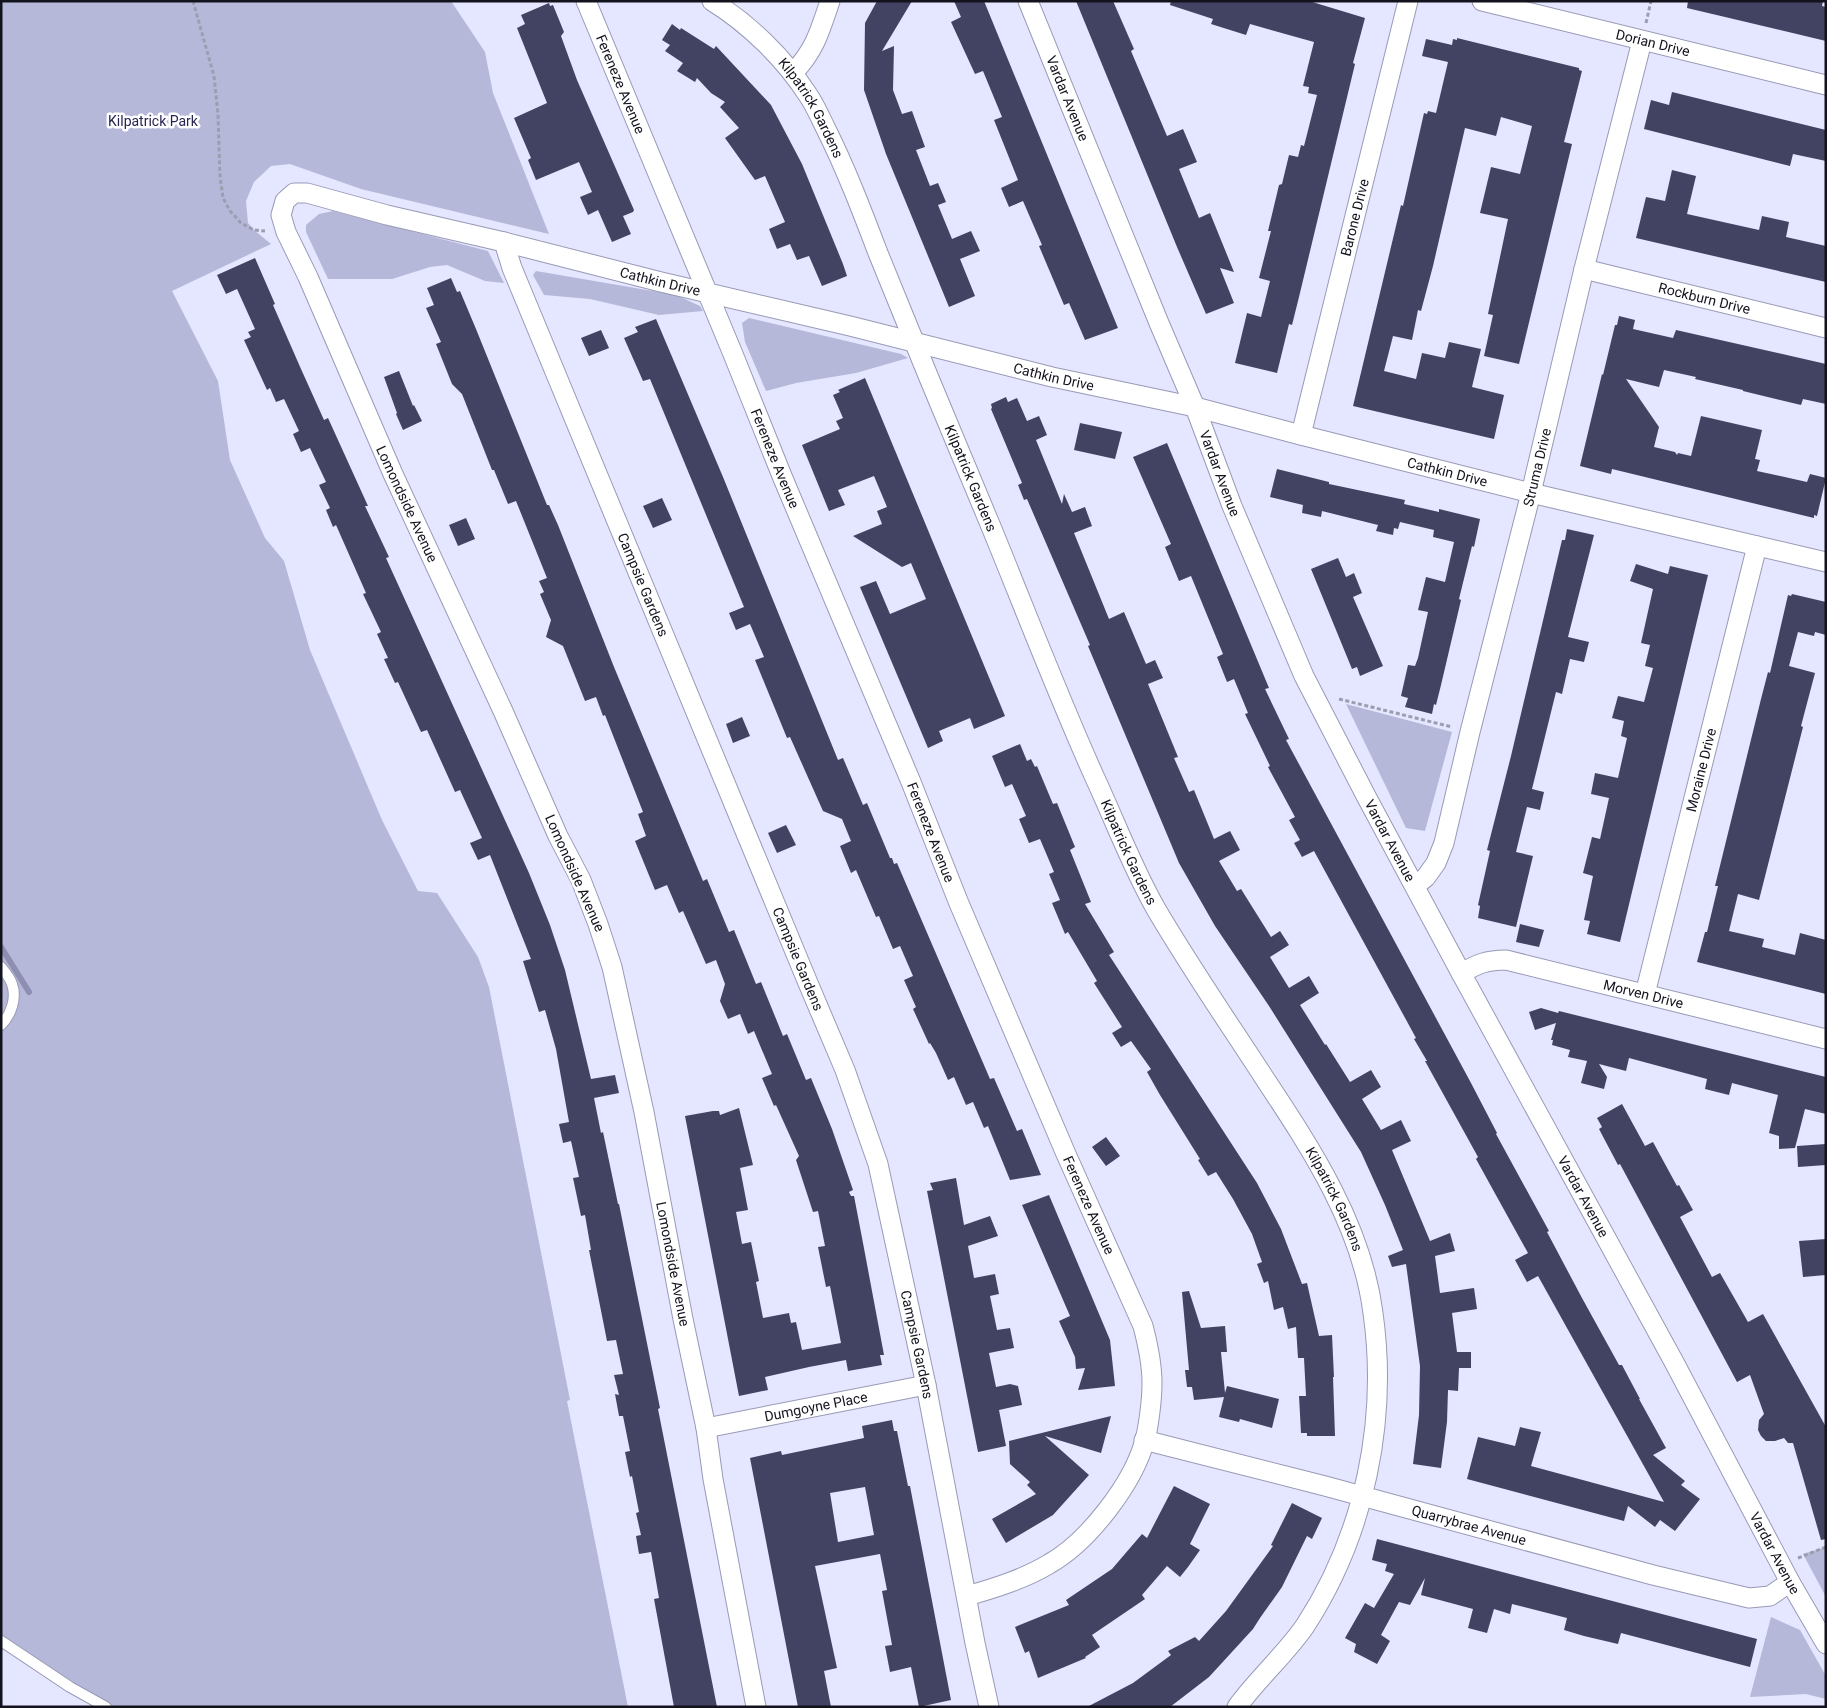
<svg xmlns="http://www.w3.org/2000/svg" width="1827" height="1708" font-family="Roboto,sans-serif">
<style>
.green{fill:#b6b8d9}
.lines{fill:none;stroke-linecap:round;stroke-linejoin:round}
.stream{stroke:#8d8eb2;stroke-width:6}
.building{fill:#424362;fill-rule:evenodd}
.service-casing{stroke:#989ab6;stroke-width:12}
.minor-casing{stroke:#989ab6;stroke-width:21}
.path{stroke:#9c9db1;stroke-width:3;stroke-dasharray:4 2.5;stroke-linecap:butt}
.service{stroke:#fff;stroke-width:10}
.minor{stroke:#fff;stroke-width:19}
.labels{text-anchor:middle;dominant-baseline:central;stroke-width:5;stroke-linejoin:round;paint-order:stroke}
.street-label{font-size:14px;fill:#12131d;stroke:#fff}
.park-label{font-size:14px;fill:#272452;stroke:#fff}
</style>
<rect width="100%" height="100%" fill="#e5e6ff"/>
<!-- green -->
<path class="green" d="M1,1H451L485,52L493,93L549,234L361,189L290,164L271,166L254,182L246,201L248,223L254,230L271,244L172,291L218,381L230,460L265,538L284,561L310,650L382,820L418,891L437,893L478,957L489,987L570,1400L567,1401L628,1707H106L1,1641Z
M333,211L488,251L504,283L485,281L447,265L430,267L392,279H328L306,232V225L319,214Z
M536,271L676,295L700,306L703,311L659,315L590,299L544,295L533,275Z
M749,318L901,354L908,358L856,373L796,383L766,391L745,342L742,323Z
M1346,704L1452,732L1425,831L1406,828Z
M1826,1547V1597L1803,1554Z
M1771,1617L1800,1630L1826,1676V1699L1806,1694L1750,1697Z"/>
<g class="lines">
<!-- stream -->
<path class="stream" d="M1,947L29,992"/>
</g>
<!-- building -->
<path class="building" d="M877,1H912L882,51L894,46L893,90L902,114L912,111L925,147L916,150L930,186L938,183L946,202L938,205L952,239L971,231L980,251L960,259L975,296L949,307L886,154L864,90L865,23Z
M954,1H984L1118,328L1085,340L1069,303L1064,305L1039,246L1042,245L1023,201L1009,207L1001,188L1018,180L994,120L1002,117L983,71L975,74L951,22L961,17Z
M1076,1H1113L1134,49L1131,51L1167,136L1183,129L1197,162L1179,169L1199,218L1210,213L1234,272L1220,268L1234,303L1206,314L1177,247Z
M1171,1H1309L1365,18L1353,63L1355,64L1299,297L1292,325L1289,324L1277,373L1235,363L1247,313L1261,317L1270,281L1259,278L1271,231H1268L1279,185L1282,184L1289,155L1298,157L1301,145L1304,146L1317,95L1308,93L1309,87L1303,86L1314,42L1250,24L1246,35L1211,24L1213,19L1170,5Z
M1688,1H1823L1822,6L1826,7V41L1687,8Z
M549,3L550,6L553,5L564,32L561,36L577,80L634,210L633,212L623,216L631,234L612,242L598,210L588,215L580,197L592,192L579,162L536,180L528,160L531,158L514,118L547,103L517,28L525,24L521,15Z
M672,24L680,30L681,28L714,49L716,46L771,105L802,164L843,264L847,276L822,286L809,256L797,260L790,244L777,249L769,229L785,222L765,176L755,180L725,138L739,128L720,107L725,102L711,93L697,78L695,82L677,71L683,63L665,51L670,45L662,40Z
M1457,38L1579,68V70L1582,71L1564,142L1572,144L1519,364L1484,356L1493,315L1488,314L1508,219L1480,213L1491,167L1520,174L1532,126L1501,117L1496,136L1465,128L1433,266L1421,311L1418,310L1412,340L1393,336L1384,371L1416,379L1422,353L1445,358L1449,342L1481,349L1472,387L1504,395L1494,439L1353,406L1401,205L1403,206L1424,113L1427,114L1428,111L1436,113L1448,62L1422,56L1426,39L1452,45L1453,39L1457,40Z
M1672,92L1826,130V161L1793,154L1790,166L1644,129L1651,100L1669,105Z
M1672,170L1696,176L1687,214L1759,230L1762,216L1789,222L1786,237L1826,246V282L1636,238L1646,197L1665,201Z
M255,258L275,304L273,305L301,369L324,420L328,418L368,506H365L389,557L386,558L529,873L550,925L565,970L591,1079L615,1075L619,1093L594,1098L601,1133L603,1132L618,1204H619L660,1408L658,1409L717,1707H674L654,1599L659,1598L651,1552L639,1554L636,1536L641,1535L636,1513L639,1512L632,1476L630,1477L625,1452L630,1451L623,1416H619L615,1394L619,1395L614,1375L623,1374L616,1340L607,1341L589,1250H591L585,1215L581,1216L573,1178L579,1177L571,1141L563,1143L559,1124L569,1122L556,1049L545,1010L539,1012L523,961L531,959L490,855L478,860L470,843L482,838L460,790L455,792L427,730L421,732L398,682L395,683L384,659L388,658L377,634L381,632L363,594L366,593L336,525L333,527L326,510L330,508L319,485L326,482L310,448L301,452L293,434L299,431L284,399L276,402L270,388L267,390L244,340L251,337L248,332L255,329L237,289L226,294L217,275Z
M451,278L457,292L460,291L476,329L547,505H549L558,525L614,667L703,881L707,879L729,932L734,930L756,984L761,982L783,1036L787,1034L806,1080L811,1078L832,1129L853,1190L849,1192L851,1196H854L863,1243L884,1355H880L882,1365L848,1371L846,1360L809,1367L765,1377L768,1390L739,1396L685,1116L713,1111H719L720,1115L739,1108L753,1165L740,1168L748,1210L736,1212L742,1244L751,1242L759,1281L756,1282L763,1318L789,1313L791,1323L796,1322L802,1350L841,1343L830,1286L826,1287L818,1247L825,1246L818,1211L813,1212L796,1160L799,1156L776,1105L774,1106L762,1078L772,1074L754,1031L748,1034L740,1014L728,1019L720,1001L725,984L716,960L706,964L683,911L679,913L667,885L655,890L635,841L646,836L638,814L643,812L605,715L603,716L596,697L585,701L563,646L546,637L551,620L540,594L544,592L539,581L547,578L516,501L508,504L494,470H492L462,394L452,384L436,344L441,342L426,308L434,305L427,288Z
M1619,316L1635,320L1633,329L1673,338L1676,330L1826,364V404L1803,399L1801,405L1743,391V390L1695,379L1696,377L1664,370L1659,387L1626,379L1659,427L1654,447L1675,452L1677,455L1678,453L1691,456L1701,416L1762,430L1755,459L1760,460L1757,471L1807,482L1810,474L1826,478L1817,516L1814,515V518L1612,469L1611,474L1580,466L1602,374L1603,375L1615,325H1617Z
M656,319L723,477L838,760L843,758L863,805L867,803L890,858H892L894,864L897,863L990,1079L994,1078L1017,1131L1022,1129L1041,1175L1010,1180L988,1126L984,1128L973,1102L966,1105L954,1077L948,1080L936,1053L930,1043L929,1044L913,1009L916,1007L904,980L913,976L900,946L893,949L879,916L876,917L856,870L851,873L840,846L851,841L842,819L823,811L790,737L787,738L755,660L764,657L750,624L736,630L729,613L744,607L650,379L643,381L624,338L638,332L635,327Z
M601,330L609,348L589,356L581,338Z
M399,371L413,406L414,405L422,421L403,430L396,414L397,413L384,377Z
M865,378L1005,716L974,729L970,718L939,731L943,741L928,748L860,587L876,581L890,614L926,599L911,563L902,567L853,536L882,524L877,511L887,507L874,476L838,490L845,505L829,511L802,445L840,429L836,421L843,418L833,395L840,392L838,390Z
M1006,397L1008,402L1017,398L1027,421L1039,416L1047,435L1036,440L1062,504L1064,494L1072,512L1085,507L1092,526L1074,533L1109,619L1124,612L1146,664L1155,660L1163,678L1148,684L1178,757L1174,758L1189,792L1194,790L1214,839L1230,831L1240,850L1219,861L1237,891L1241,889L1271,937L1280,931L1289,945L1270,957L1289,988L1309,976L1319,993L1300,1005L1325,1045L1326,1044L1350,1082L1371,1070L1381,1087L1362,1099L1381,1130L1401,1120L1411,1141L1392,1150L1430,1241L1450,1233L1455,1251L1435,1256L1440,1293L1474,1288L1477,1309L1452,1313L1457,1352H1471V1368H1459L1458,1391L1448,1390L1447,1422L1441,1468L1413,1464L1419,1415L1420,1366L1406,1264L1392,1267L1388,1256L1403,1250L1385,1205L1361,1152L1269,1006L1215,926L1179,863L1088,646L1090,645L1027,499L1024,500L1018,485L1022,483L991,409L992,408L991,404Z
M1080,423L1122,432L1115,459L1074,450Z
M1167,443L1269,688L1265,689L1289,739L1286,740L1471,1083L1497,1133L1496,1134L1549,1231L1547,1232L1582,1298L1619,1365H1622L1640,1399H1639L1666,1448L1653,1455L1685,1481L1681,1485L1700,1499L1675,1531L1660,1520L1655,1527L1628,1506L1624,1521L1467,1479L1478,1437L1515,1446L1520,1427L1541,1432L1531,1466L1664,1502L1538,1276L1527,1282L1515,1260L1528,1253L1476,1159L1478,1157L1425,1061H1427L1414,1039L1416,1038L1314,851L1302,857L1294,843L1300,840L1289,820L1295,817L1268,767L1270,766L1245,714L1248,713L1234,679L1227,682L1217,657L1223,654L1191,576L1179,581L1165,547L1171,544L1133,457Z
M1277,469L1329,482V484L1405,500L1404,504L1439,512V509L1480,519L1474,547L1472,546L1459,599L1461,600L1441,685L1436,705L1434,704L1432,714L1405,707L1408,698L1401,696L1408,665L1415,666L1418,658L1428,612L1418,610L1426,577L1445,582L1454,542L1433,537L1434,530L1400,522L1398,529L1394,528L1393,535L1376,531L1378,525L1322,511L1321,517L1302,513L1303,505L1270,497Z
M662,498L672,520L653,528L643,506Z
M466,518L475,539L458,546L449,525Z
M1567,529L1594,535L1568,637L1589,642L1584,662L1570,659L1562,694L1556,692L1532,789L1544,792L1540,810L1527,807L1516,852L1533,856L1516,927L1478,918L1480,906L1478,905L1490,851L1487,850L1511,756L1562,540H1565Z
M1338,558L1346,577L1354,573L1362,593L1353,597L1383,666L1360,676L1357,667L1352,669L1311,569Z
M1636,564L1668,574L1670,566L1708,575L1620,942L1587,934L1590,921L1584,920L1593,876L1583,873L1592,837L1600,839L1609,798L1591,794L1595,773L1618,778L1627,738L1621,736L1624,721L1612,718L1618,696L1644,702L1653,668L1645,666L1650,645L1641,643L1653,589L1630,581Z
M1792,594L1826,602V635L1815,632L1814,636L1798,632L1789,666L1815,673L1801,726L1803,727L1759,900L1738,894L1729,931L1764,939L1762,947L1795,955L1800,933L1826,940V994L1697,962L1705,932H1707L1718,886H1715L1761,699L1768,672L1770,673L1788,595L1791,596Z
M742,717L750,736L733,743L726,724Z
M1020,744L1027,761L1031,759L1035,767L1037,766L1053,804L1057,803L1075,847L1070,850L1091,902L1085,904L1114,952L1109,955L1257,1183L1281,1229L1302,1284L1307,1283L1319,1336L1332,1335L1334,1377H1333L1335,1436H1307V1433H1301L1299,1396H1306L1304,1358H1298L1296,1327L1288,1329L1283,1307L1274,1310L1268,1281L1264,1283L1257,1264L1262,1262L1252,1234L1233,1199L1216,1172L1208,1176L1198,1160L1200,1159L1160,1095L1147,1072L1151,1069L1131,1041L1121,1047L1112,1033L1122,1027L1094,983L1097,981L1068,932L1065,934L1052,903L1060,900L1049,874L1054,872L1040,839L1029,843L1019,819L1026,816L1012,784L1005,787L992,756Z
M786,825L796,845L777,853L768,833Z
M1520,924L1544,930L1539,947L1516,942Z
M1541,1008L1558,1013L1559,1011L1826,1077V1114L1805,1109L1795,1148L1779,1149V1136L1769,1133L1778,1095L1732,1083L1729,1095L1705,1089L1707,1079L1629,1058L1626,1071L1599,1064L1607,1077L1604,1089L1581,1083L1587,1061L1568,1057L1570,1050L1552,1045L1553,1040H1551L1556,1023L1535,1030L1529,1012Z
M1622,1104L1645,1146L1653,1142L1677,1186L1679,1185L1693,1210L1680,1217L1712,1277L1720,1273L1748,1322L1763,1314L1826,1427V1539L1821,1540L1793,1443H1788L1784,1438L1775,1441H1766L1761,1436L1758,1430L1759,1420L1764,1414L1750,1375L1737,1382L1620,1164L1618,1165L1599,1129L1602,1127L1597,1118Z
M1106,1137L1120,1156L1106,1166L1092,1147Z
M1826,1144V1165L1798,1167L1797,1146Z
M956,1178L964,1225L990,1216L998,1236L968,1246L974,1278L995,1274L999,1294L990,1296L997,1330L1010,1328L1014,1348L989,1353L996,1387L1010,1384L1018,1386L1022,1405L999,1410L1006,1446L978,1452L927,1191L933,1190L930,1183Z
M1049,1195L1110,1340L1115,1386L1078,1390L1085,1368L1076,1369L1075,1357L1059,1321L1070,1316L1022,1205Z
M1826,1239V1275L1803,1277L1799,1241Z
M1189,1291L1201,1328L1225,1326L1227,1352H1221L1225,1393L1227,1386L1279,1399L1272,1428L1240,1419L1239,1422L1219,1417L1224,1397L1194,1400L1192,1387H1187L1185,1370H1189L1182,1292Z
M1111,1416L1101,1453L1045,1436L1089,1475L1053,1515L1006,1543L992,1519L1036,1494L1027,1485L1030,1482L1010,1464L1009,1441Z
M892,1420L894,1431H897L908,1486H910L951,1700L919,1707L911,1667L890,1672L885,1646L892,1645L882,1591L887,1590L880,1554L815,1566L837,1668L824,1671L831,1707H798L750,1458L781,1451L782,1455L864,1438L862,1426ZM865,1487L874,1535L838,1542L830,1493Z
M1174,1486L1210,1504L1190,1544L1200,1550L1188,1567L1180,1577L1167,1566L1142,1595L1145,1599L1092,1635L1100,1647L1085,1657L1086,1658L1038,1678L1029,1651L1025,1653L1015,1627L1069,1605L1066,1600L1112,1569L1142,1534L1147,1538Z
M1292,1503L1322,1518L1312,1539L1307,1536L1282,1587L1260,1618L1253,1629L1209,1677L1170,1707H1087L1133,1683L1171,1655L1168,1651L1195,1637L1199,1641L1226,1611L1273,1546L1271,1545Z
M1377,1539L1757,1639L1750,1667L1621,1633L1618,1644L1584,1636L1564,1630L1567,1618L1512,1604L1510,1614L1494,1609L1487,1633L1468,1628L1473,1609L1421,1595L1425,1578L1410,1605L1399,1602L1381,1635L1390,1641L1377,1664L1354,1652L1356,1644L1345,1638L1365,1603L1374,1608L1394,1574L1385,1571L1387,1564L1372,1560Z"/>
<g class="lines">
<!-- service casing -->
<g class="service-casing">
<path id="service" d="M1,967C5,972 10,978 12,984C17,998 11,1015 1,1025
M1,1641L70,1687L106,1707"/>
</g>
<!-- minor casing -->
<g class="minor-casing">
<g id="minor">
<path id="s1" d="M586,1L733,354L782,476L911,782L958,901L1066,1154L1143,1326C1148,1345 1152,1363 1152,1383C1152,1399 1149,1424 1145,1440C1133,1484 1088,1542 1049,1564C1024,1579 995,1588 967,1596"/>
<path id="s2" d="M712,1C749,24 784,58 808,95C815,105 820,117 826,129C846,169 862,211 878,253C895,295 912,336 929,378C950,428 971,478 992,529C1026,612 1058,696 1095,778C1115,821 1132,867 1156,909C1190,967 1228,1022 1265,1079C1312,1150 1362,1226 1373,1313C1388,1420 1365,1534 1305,1626C1285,1655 1258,1678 1237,1707"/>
<path id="s3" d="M1028,1L1159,323L1195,407L1232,506L1304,676L1366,796L1461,973L1674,1362L1790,1582L1826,1644"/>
<path id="s4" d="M1482,1L1826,85"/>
<path d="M793,73C815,50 820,31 830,1"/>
<path id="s5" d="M504,242L512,268L808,983L845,1070L878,1164L926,1385L975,1643L989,1707"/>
<path id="s6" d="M1584,269L1826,328"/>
<path id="s7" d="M1301,435L1408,1"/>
<path id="s8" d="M1415,886L1426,877L1436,863L1444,843L1470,732L1531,493L1584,269L1642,41"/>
<path id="s9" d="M1461,973C1478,964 1486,960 1506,960L1826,1039"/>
<path id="s10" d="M1645,994L1757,546"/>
<path id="s11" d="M706,1428L926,1385"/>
<path id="s12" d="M1144,1440L1325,1486L1653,1575L1749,1598L1770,1596L1790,1582"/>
<path id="s13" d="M756,1707L713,1479L706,1428L683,1319L644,1112L612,967L598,924L581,880L558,836L503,711L393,474L308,277L286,232L281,215L285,201L294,193H307L387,215L504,242L661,282L850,326L1052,377L1195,407L1301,435L1531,493L1826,562"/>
</g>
</g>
<!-- path -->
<path class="path" d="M193,1L214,76L218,114L220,176L223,198L230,211L241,223L254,230L265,231
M1646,23L1651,1
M1339,699L1452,727
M1798,1558L1826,1547"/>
<!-- service -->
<use href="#service" class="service"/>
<!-- minor -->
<use href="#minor" class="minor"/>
</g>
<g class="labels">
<!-- street labels -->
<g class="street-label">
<text stroke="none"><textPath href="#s4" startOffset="176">Dorian Drive</textPath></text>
<text stroke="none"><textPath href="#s1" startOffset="90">Fereneze Avenue</textPath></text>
<text stroke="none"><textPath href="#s3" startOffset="105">Vardar Avenue</textPath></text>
<text stroke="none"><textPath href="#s2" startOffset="148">Kilpatrick Gardens</textPath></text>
<text stroke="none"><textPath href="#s7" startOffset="224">Barone Drive</textPath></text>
<text stroke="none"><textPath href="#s13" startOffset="1980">Cathkin Drive</textPath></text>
<text stroke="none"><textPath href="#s6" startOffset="124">Rockburn Drive</textPath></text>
<text stroke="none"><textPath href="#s13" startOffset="2385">Cathkin Drive</textPath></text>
<text stroke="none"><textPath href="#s1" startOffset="495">Fereneze Avenue</textPath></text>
<text stroke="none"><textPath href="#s8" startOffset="440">Struma Drive</textPath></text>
<text stroke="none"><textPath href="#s13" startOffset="2790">Cathkin Drive</textPath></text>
<text stroke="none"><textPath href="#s3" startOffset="510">Vardar Avenue</textPath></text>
<text stroke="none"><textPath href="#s2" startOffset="552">Kilpatrick Gardens</textPath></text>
<text transform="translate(407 504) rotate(65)">Lomondside Avenue</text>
<text stroke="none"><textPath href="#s5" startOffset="370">Campsie Gardens</textPath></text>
<text stroke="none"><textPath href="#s10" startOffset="231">Moraine Drive</textPath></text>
<text stroke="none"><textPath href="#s1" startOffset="900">Fereneze Avenue</textPath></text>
<text stroke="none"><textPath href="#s3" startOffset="915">Vardar Avenue</textPath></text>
<text stroke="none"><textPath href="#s2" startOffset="958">Kilpatrick Gardens</textPath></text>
<text transform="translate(575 873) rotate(66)">Lomondside Avenue</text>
<text stroke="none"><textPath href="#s5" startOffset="775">Campsie Gardens</textPath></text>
<text stroke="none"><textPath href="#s9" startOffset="189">Morven Drive</textPath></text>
<text stroke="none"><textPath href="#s3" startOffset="1320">Vardar Avenue</textPath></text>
<text stroke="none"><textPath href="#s2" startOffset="1362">Kilpatrick Gardens</textPath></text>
<text stroke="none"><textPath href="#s1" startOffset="1305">Fereneze Avenue</textPath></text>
<text transform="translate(673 1264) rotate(79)">Lomondside Avenue</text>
<text stroke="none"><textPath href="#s5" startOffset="1180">Campsie Gardens</textPath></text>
<text stroke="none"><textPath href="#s11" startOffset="112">Dumgoyne Place</textPath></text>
<text stroke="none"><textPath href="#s12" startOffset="336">Quarrybrae Avenue</textPath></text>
<text stroke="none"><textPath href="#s3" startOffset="1725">Vardar Avenue</textPath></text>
</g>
<!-- park labels -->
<g class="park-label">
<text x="153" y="121">Kilpatrick Park</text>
</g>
</g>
<!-- border -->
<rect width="1827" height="1708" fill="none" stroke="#12131d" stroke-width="5"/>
</svg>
